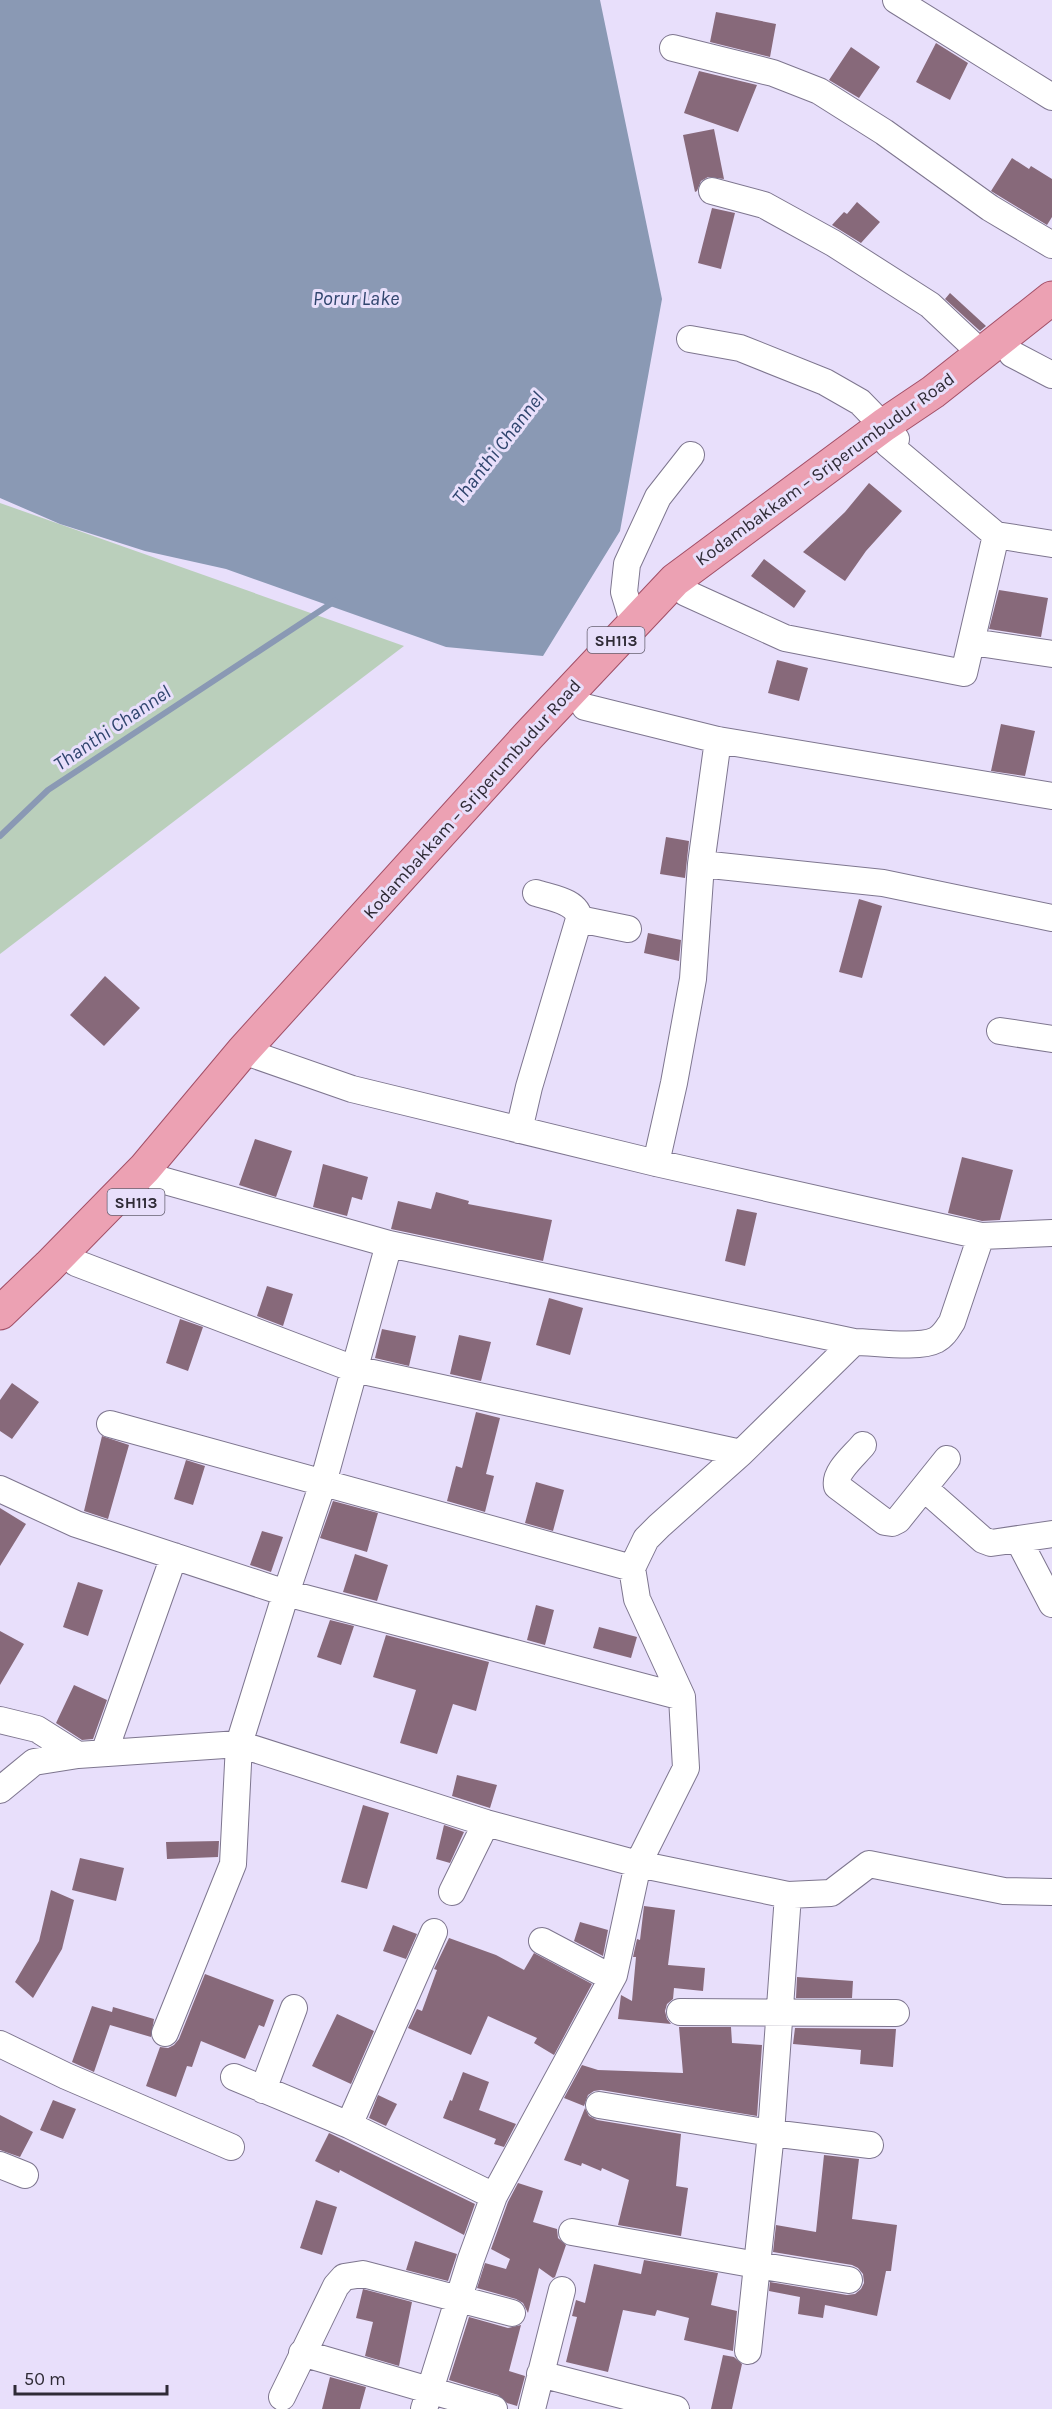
<svg xmlns="http://www.w3.org/2000/svg" width="1052" height="2409" font-family="Karla,sans-serif">
<style>
.green{fill:#bacfbb}
.water{fill:#8a99b4}
.lines{fill:none;stroke-linecap:round;stroke-linejoin:round}
.stream{stroke:#8a99b4;stroke-width:6}
.building{fill:#87697a}
.minor-casing{stroke:#7e768f;stroke-width:28}
.major-casing{stroke:#a24f67;stroke-width:35}
.minor{stroke:#fff;stroke-width:26}
.major{stroke:#eca1b3;stroke-width:33}
.labels{text-anchor:middle;dominant-baseline:central;stroke-width:6;stroke-linejoin:round;paint-order:stroke}
.shield{fill:#e8dffb;stroke:#666171;stroke-width:1.5}
.shield-label{font-size:16px;font-weight:bold;fill:#2f2b36}
.street-label{font-size:18px;fill:#2f2b36;stroke:#e8dffb}
.water-label{font-size:20px;font-style:italic;fill:#30456e;stroke:#e8dffb}
</style>
<rect width="100%" height="100%" fill="#e8dffb"/>
<!-- green -->
<path class="green" d="M0,503L404,646L0,954Z"/>
<!-- water -->
<path class="water" d="M0,0H600L662,299L620,531L543,656L446,647L226,569L145,551L60,524L0,498Z"/>
<g class="lines">
<!-- stream -->
<path class="stream" d="M0,836L48,790L335,601"/>
</g>
<!-- building -->
<path class="building" d="M716,12L776,24L770,57L710,42Z
M936,43L968,63L950,100L916,82Z
M851,47L880,67L859,98L829,80Z
M699,71L757,85L738,132L684,113Z
M714,129L724,179L708,177L701,181L697,191L695,192L683,135Z
M1012,158L1029,169L1031,166L1052,179V217L1047,225L991,191Z
M857,202L880,222L861,243L832,225L844,212L847,214Z
M712,208L735,213L721,269L698,263Z
M950,293L986,326L980,331L945,299Z
M869,483L902,511L866,551L845,581L803,552L845,512Z
M764,559L806,591L794,608L751,576Z
M999,590L1048,598L1041,637L989,629Z
M777,660L808,668L799,701L768,693Z
M1001,724L1035,731L1025,776L991,771Z
M666,837L689,841L685,878L660,874Z
M859,899L882,906L862,978L839,972Z
M648,933L681,940L679,961L644,953Z
M105,976L140,1008L104,1046L70,1015Z
M255,1139L292,1151L276,1197L239,1185Z
M962,1157L1013,1170L1000,1220L982,1221L948,1213Z
M323,1164L368,1177L362,1200L352,1197L347,1216L313,1207Z
M436,1192L469,1201L468,1204L552,1220L543,1261L391,1229L398,1201L431,1209Z
M737,1209L757,1213L745,1266L725,1261Z
M267,1286L293,1294L283,1326L257,1316Z
M549,1298L583,1308L570,1355L536,1345Z
M180,1319L203,1327L188,1371L166,1363Z
M382,1329L416,1336L409,1366L375,1358Z
M459,1335L491,1342L481,1381L450,1374Z
M12,1383L39,1402L12,1439L0,1431V1400Z
M476,1412L500,1418L486,1474L494,1476L485,1512L447,1501L456,1466L462,1468Z
M102,1436L129,1445L108,1519L84,1511Z
M186,1460L205,1466L193,1505L174,1499Z
M536,1482L564,1490L553,1531L525,1523Z
M333,1501L378,1513L367,1552L320,1538Z
M0,1508L26,1524L0,1566Z
M262,1531L283,1537L271,1572L250,1565Z
M355,1554L388,1565L377,1601L343,1592Z
M78,1582L103,1590L88,1636L63,1627Z
M536,1605L554,1610L545,1645L527,1640Z
M330,1620L354,1626L341,1665L317,1657Z
M599,1627L637,1637L631,1658L593,1648Z
M0,1631L24,1644L0,1685Z
M386,1635L489,1662L476,1711L453,1704L437,1754L400,1743L416,1690L373,1677Z
M74,1685L107,1700L93,1739L82,1740L56,1723Z
M457,1775L497,1785L490,1808L452,1796Z
M363,1805L389,1813L367,1889L341,1882Z
M444,1825L464,1832L450,1863L436,1859Z
M219,1841L218,1857L167,1859L166,1842Z
M80,1858L124,1868L116,1901L72,1890Z
M51,1890L74,1900L62,1949L33,1998L15,1982L39,1941Z
M644,1906L675,1910L668,1965L705,1968L703,1991L674,1988L673,1999L667,2004L665,2011L667,2019L671,2024L618,2019L621,1995L632,2001L636,1957H633L637,1939L640,1940Z
M580,1922L608,1930L603,1956L574,1941Z
M393,1925L417,1934L406,1959L383,1951Z
M449,1938L496,1955L524,1970L534,1953L592,1984L554,2055L534,2043L537,2038L488,2016L471,2055L408,2028L417,2009L422,2011L437,1970L434,1969Z
M205,1974L274,2000L264,2027L259,2025L245,2059L201,2041L192,2067L187,2066L176,2097L146,2086L160,2047L168,2048L174,2045L179,2039Z
M797,1977L853,1981L852,1998H796Z
M92,2006L112,2012L113,2007L154,2019L151,2037L110,2025L94,2072L72,2062Z
M337,2014L374,2031L351,2084L312,2066Z
M679,2027H731L732,2043L762,2045L757,2116L601,2090L594,2091L588,2095L584,2106L564,2098L582,2065L598,2070L683,2073Z
M795,2028L896,2029L893,2067L860,2064L861,2050L793,2044Z
M463,2072L489,2082L479,2110L516,2124L504,2147L494,2144L496,2139L443,2118L450,2100L452,2101Z
M378,2095L397,2104L386,2126L369,2118Z
M53,2100L76,2109L63,2139L40,2130Z
M585,2108L589,2116L597,2120L681,2134L676,2186L688,2188L681,2236L618,2225L629,2180L602,2168L601,2171L582,2163L581,2166L564,2160Z
M0,2115L33,2132L20,2157L0,2150Z
M329,2133L475,2204L464,2235L340,2170L339,2173L315,2161Z
M824,2155L859,2159L852,2219L897,2225L891,2271H886L877,2316L825,2305L823,2318L798,2314L800,2297L769,2291L770,2282L847,2295L855,2294L861,2289L864,2283L863,2274L858,2268L852,2265L773,2252L776,2225L816,2232Z
M518,2183L543,2191L533,2222L557,2229L558,2238L566,2245L555,2277L553,2278L539,2268L528,2313L523,2303L516,2299L477,2288L485,2263L506,2269L510,2259L491,2249L508,2202Z
M316,2200L337,2207L322,2255L300,2248Z
M415,2241L457,2254L448,2281L406,2270Z
M644,2260L718,2273L711,2305L737,2311L733,2351L684,2340L689,2318L657,2310L655,2316L623,2310L608,2372L566,2362L577,2317L572,2316L576,2300L585,2303L594,2264L641,2274Z
M363,2289L412,2302L399,2366L365,2356L373,2322L356,2318Z
M469,2317L508,2328L521,2325L509,2371L525,2376L517,2406L507,2403L498,2395L449,2380Z
M723,2355L734,2357L742,2364L732,2409H711Z
M330,2377L366,2387L360,2409H322Z"/>
<g class="lines">
<!-- minor casing -->
<g class="minor-casing">
<path id="minor" d="M896,0L1052,97
M673,48L773,73L819,91L884,132L990,208L1052,245
M712,191L764,205L833,243L930,305L982,354
M690,339L740,348L825,382L860,402L896,439
M1012,354L1052,375
M888,444L996,535L1052,544
M686,593L785,638L964,673L996,535
M633,622L624,592L627,564L658,497L691,455
M972,642L1052,654
M585,707L718,740L1052,796
M718,740L701,864L883,883L1052,918
M579,919L628,929
M1000,1031L1052,1039
M243,1051L352,1089L656,1163L981,1236L1052,1233
M519,1130L529,1087L579,919C578,901 551,898 536,893
M656,1163L674,1083L693,979L701,864
M158,1179L389,1244L854,1342C875,1342 919,1349 936,1340C944,1336 948,1328 952,1322L981,1236
M76,1263L354,1369L741,1453
M110,1424L632,1568
M863,1445C854,1456 834,1472 837,1486L885,1522L892,1523L898,1520L947,1459
M924,1488L983,1540L991,1543L1052,1534
M0,1489L76,1524L286,1593L682,1697
M1018,1539L1052,1604
M0,1720L37,1729L78,1755
M104,1753L174,1556
M0,1790L34,1762L78,1755L239,1744L486,1823L638,1864L788,1895L831,1893L869,1864L1004,1891L1052,1892
M452,1892L486,1823
M542,1941L612,1978
M680,2012L896,2013
M165,2033L233,1864L239,1744L286,1593L323,1483L389,1244
M0,2044L66,2076L231,2147
M234,2077L349,2125L494,2196
M263,2090L294,2008
M599,2105L771,2133L870,2145
M349,2125L434,1932
M0,2165L25,2175
M572,2232L757,2265L771,2133L788,1895
M748,2351L757,2265L849,2280
M302,2353L494,2409
M540,2374L676,2409
M282,2397L336,2286L344,2277L363,2274L512,2313
M424,2409L471,2259L494,2196L614,1975L638,1864L686,1768L682,1697L637,1599L632,1568L646,1539L659,1526L741,1453L854,1342
M532,2409L562,2290"/>
</g>
<!-- major casing -->
<g class="major-casing">
<path id="major" d="M0,1313L49,1266L145,1168L243,1051L529,735L675,580L884,425L933,392L1052,298"/>
</g>
<!-- minor -->
<use href="#minor" class="minor"/>
<!-- major -->
<use href="#major" class="major"/>
</g>
<g class="labels">
<!-- shield labels -->
<g class="shield">
<rect x="587.5" y="627" width="57" height="26" rx="4.5"/>
<rect x="107.5" y="1189" width="57" height="26" rx="4.5"/>
</g>
<g class="shield-label">
<text x="616" y="640">SH113</text>
<text x="136" y="1202">SH113</text>
</g>
<!-- street labels -->
<g class="street-label">
<text transform="translate(825 469) rotate(-36)">Kodambakkam – Sriperumbudur Road</text>
<text transform="translate(472 799) rotate(-48)">Kodambakkam – Sriperumbudur Road</text>
</g>
<!-- water labels -->
<g class="water-label">
<text x="356" y="298">Porur Lake</text>
<text transform="translate(498 448) rotate(-52)">Thanthi Channel</text>
<text transform="translate(112 728) rotate(-34)">Thanthi Channel</text>
</g>
</g>
<!-- scale -->
<path d="M15 2385v9h152v-9" fill="none" stroke="#2f2b36" stroke-width="3"/>
<text x="24" y="2385" font-size="18" fill="#2f2b36" stroke="#e8dffb" stroke-width="4.5" paint-order="stroke">50 m</text>
</svg>
